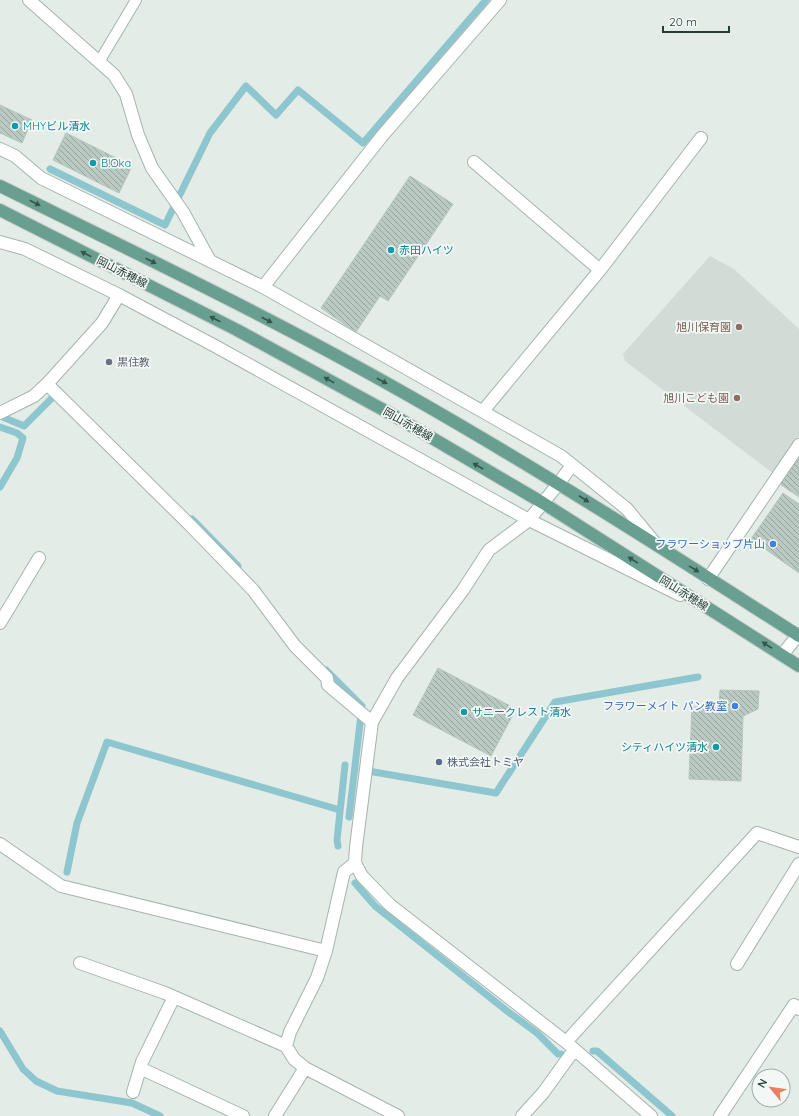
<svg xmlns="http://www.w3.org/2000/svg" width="799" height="1116" font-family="Quicksand,'Noto Sans JP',sans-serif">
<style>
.built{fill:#d1dcd6}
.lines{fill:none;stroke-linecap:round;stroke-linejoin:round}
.stream{stroke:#8dc6ce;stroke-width:7}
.building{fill:url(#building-back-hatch);stroke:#b5c5be}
.service-casing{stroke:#a6b4ae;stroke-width:12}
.minor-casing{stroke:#a6b4ae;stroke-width:14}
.tertiary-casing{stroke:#a6b4ae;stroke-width:14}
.primary-casing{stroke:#c1c8c6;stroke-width:14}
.service{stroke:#fff;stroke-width:10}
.minor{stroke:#fff;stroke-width:12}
.tertiary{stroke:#fff;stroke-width:12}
.primary{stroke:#699f90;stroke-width:12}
.oneway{fill:#34554c}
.culture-dot{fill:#0f9aa8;stroke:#f3f8f6;stroke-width:1.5}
.education-dot{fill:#8d6e63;stroke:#f3f8f6;stroke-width:1.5}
.worship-dot{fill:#6b7280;stroke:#f3f8f6;stroke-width:1.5}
.shop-dot{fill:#3f7fe0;stroke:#f3f8f6;stroke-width:1.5}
.service-dot{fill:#5c6f8a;stroke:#f3f8f6;stroke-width:1.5}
.labels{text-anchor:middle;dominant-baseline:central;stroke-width:3.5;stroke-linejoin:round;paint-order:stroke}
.culture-label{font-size:11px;fill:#0d838f;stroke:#f3f8f6;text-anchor:start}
.street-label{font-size:11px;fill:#233c35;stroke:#f3f8f6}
.education-label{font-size:11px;fill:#785e54;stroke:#f3f8f6;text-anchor:end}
.worship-label{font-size:11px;fill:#5b616d;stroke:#f3f8f6;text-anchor:start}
.shop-label{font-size:11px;fill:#366cbe;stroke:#f3f8f6;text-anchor:end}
.service-label{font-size:11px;fill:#4e5e75;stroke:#f3f8f6;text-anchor:start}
</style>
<defs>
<pattern id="building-back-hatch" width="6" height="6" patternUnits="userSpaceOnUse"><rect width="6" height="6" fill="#bbc9c3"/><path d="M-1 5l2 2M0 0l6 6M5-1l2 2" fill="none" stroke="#98a49f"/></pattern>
</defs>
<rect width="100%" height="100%" fill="#e3ece7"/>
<!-- built -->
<path class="built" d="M710,256L734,269L799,329V436L774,474L625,361L623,354Z"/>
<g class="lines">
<!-- stream -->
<path class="stream" d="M50,169L165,225L210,133L246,86L276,115L298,90L363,143L486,0
M0,416L24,426L59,391
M0,427L17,433L23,438L17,458L0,487
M192,519L238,566
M326,670L362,706L349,817
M362,770L496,793L555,702L698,677
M338,846L337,840L345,765
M67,872L77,823L107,742L340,810
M355,883L375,906L507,1011L537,1033L558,1054H561
M0,1031L23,1069L36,1081L57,1091L132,1103L160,1116
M593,1051H597L672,1116"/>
</g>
<!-- building -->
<path class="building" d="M0,105L32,120L22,143L0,133Z
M66,133L132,166L119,193L53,160Z
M410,176L453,204L388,301L380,296L356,332L321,308Z
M799,456V497L780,484Z
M783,493L799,504V573L751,539Z
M438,668L516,709L491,756L413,715Z
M720,690L759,691L758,709L743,716L741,781L689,779L692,707H719Z"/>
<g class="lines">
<!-- service casing -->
<g class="service-casing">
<path id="service" d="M99,62L136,0"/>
</g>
<!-- minor casing -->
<g class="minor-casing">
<path id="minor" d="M29,0L114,75L126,94L138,135L152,168L183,212L210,261
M0,149L15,156L41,178L263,287L561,456L627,509L655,543
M474,162L600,270
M0,242L25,249L119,295L215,346L529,520L680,595
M263,287L382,136L500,0
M47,384L190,525L253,590L295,646L327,678L328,685L372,722
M483,411L600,270L701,138
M572,465L559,483L529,520L489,550L463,590L397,678L372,722L356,847L355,863L362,876L390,905L566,1042L651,1116
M708,579L799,445
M0,623L39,558
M782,655L799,634
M0,844L61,886L326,951
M355,863L344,872L326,951L317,978L290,1032L286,1046L294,1059L305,1068L398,1116
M80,963L165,993L286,1046
M737,964L799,864
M566,1042L757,833L799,847
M140,1068L243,1116
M133,1092L142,1062L174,997
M275,1116L305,1068
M522,1116L543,1093L574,1050
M720,1116L794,1005L799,1009"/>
</g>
<!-- tertiary casing -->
<g class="tertiary-casing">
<path id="tertiary" d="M0,413L34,396L47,384L102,323L119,295"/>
</g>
<!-- primary casing -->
<g class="primary-casing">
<path id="primary" d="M0,186C136,253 274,319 406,394C540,470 670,553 799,636
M0,210L237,330L391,414L543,503L799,666"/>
</g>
<!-- service -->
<use href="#service" class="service"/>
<!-- minor -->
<use href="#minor" class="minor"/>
<!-- tertiary -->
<use href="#tertiary" class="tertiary"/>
<!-- primary -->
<use href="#primary" class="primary"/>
</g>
<!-- one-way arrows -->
<defs><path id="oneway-solid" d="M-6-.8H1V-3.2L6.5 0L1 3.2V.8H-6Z"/></defs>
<g class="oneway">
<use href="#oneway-solid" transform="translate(35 203) rotate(27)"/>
<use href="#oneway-solid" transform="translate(86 254) rotate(-153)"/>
<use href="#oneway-solid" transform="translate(151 261) rotate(27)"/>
<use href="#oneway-solid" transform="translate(215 319) rotate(-153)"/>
<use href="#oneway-solid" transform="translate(267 320) rotate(28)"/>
<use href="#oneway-solid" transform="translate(329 380) rotate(-151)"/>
<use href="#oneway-solid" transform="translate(382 381) rotate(28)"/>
<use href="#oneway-solid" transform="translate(478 466) rotate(-150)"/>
<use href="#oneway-solid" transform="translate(584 499) rotate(33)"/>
<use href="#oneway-solid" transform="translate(633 560) rotate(-148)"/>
<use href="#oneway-solid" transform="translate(694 569) rotate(32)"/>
<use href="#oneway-solid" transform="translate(767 645) rotate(-147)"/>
</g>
<!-- markers -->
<g class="culture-dot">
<circle cx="15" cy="126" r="4"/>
<circle cx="93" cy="163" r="4"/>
<circle cx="391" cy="250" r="4"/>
<circle cx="464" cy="712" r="4"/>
<circle cx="716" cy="747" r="4"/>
</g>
<g class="education-dot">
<circle cx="739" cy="327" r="4"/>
<circle cx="737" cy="398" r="4"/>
</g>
<circle class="worship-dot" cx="109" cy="362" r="4"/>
<g class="shop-dot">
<circle cx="773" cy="544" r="4"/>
<circle cx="735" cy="706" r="4"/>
</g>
<circle class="service-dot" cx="439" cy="762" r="4"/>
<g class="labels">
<!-- culture labels -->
<g class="culture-label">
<text x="23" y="126">MHYビル清水</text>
<text x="101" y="163">B!Oka</text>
<text x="399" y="250">赤田ハイツ</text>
<text x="472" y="712">サニークレスト清水</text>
<text x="708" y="747" text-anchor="end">シティハイツ清水</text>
</g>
<!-- street labels -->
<g class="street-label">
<text transform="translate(122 272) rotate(27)">岡山赤穂線</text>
<text transform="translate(408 424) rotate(30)">岡山赤穂線</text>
<text transform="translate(684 593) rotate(32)">岡山赤穂線</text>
</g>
<!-- education labels -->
<g class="education-label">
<text x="731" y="327">旭川保育園</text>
<text x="729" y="398">旭川こども園</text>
</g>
<!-- worship labels -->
<g class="worship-label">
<text x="117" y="362">黒住教</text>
</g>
<!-- shop labels -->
<g class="shop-label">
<text x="765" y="544">フラワーショップ片山</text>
<text x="727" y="706">フラワーメイト パン教室</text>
</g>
<!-- service labels -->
<g class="service-label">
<text x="447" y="762">株式会社トミヤ</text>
</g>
</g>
<!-- north arrow -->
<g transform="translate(771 1088) rotate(299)"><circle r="19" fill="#f3f8f6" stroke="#a0ada9"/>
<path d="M0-3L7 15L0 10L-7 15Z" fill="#eb7f61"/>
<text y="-6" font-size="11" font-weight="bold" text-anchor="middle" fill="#233c35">N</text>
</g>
<!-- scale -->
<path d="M663 26v6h66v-6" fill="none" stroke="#233c35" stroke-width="2"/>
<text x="669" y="26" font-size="12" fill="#233c35" stroke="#f3f8f6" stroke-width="3" paint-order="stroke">20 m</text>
</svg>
